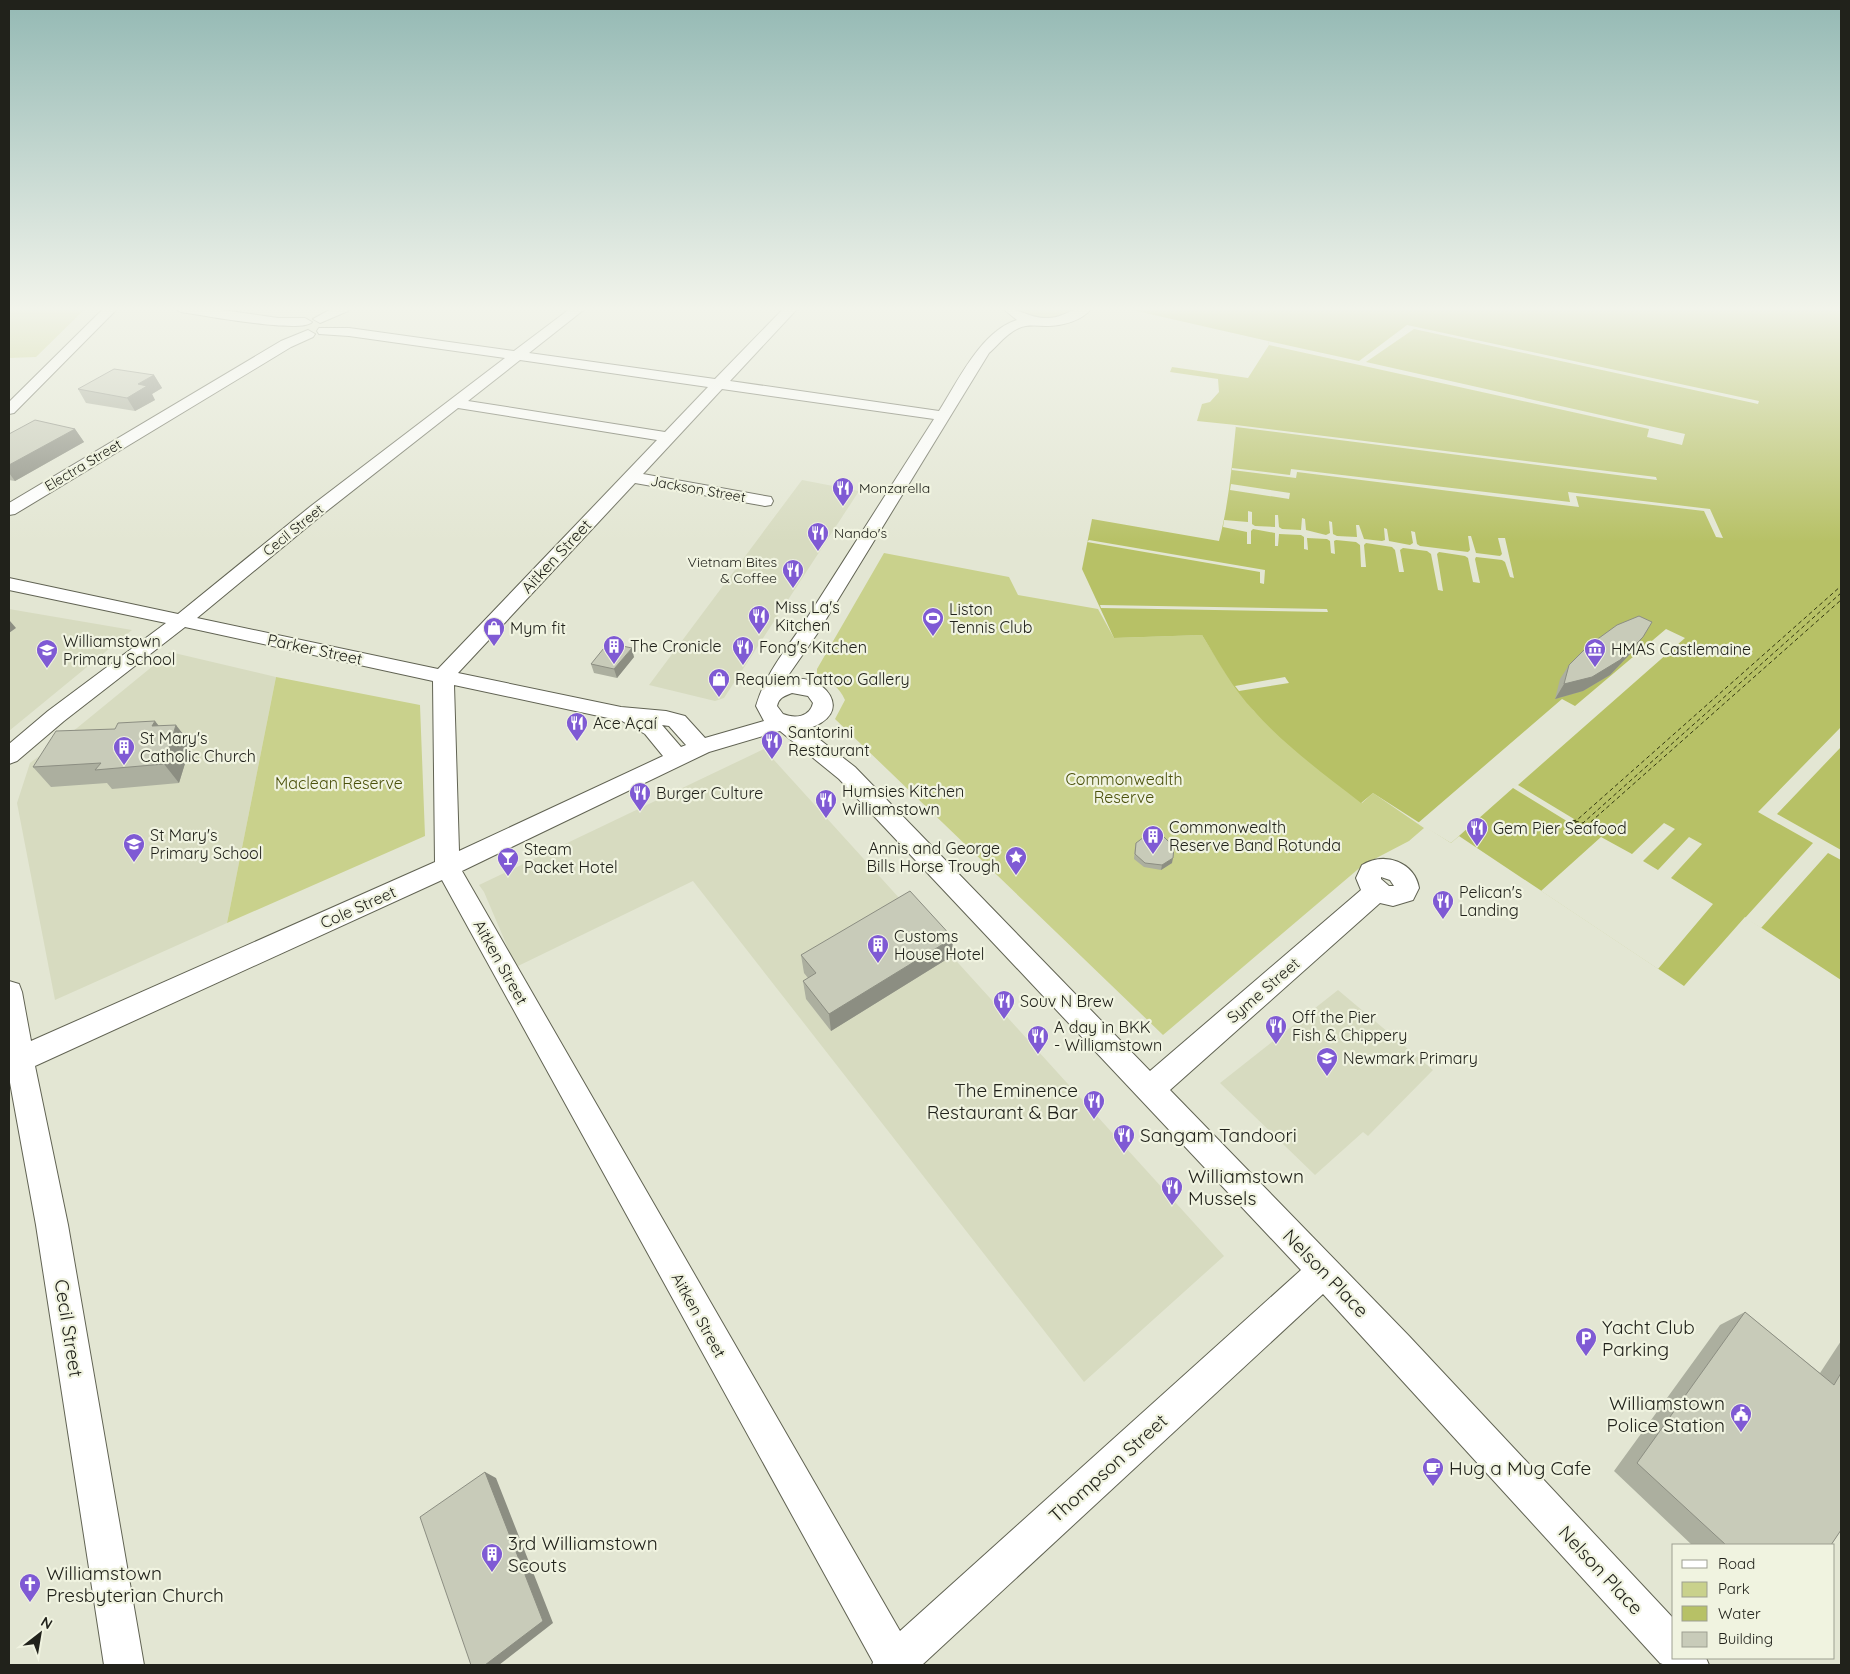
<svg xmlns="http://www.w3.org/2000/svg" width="1850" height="1674" font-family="Quicksand,sans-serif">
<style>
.built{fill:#d7dbc0}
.green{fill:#c9d18c}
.water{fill:#b7c166}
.pier{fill:#e3e6d3}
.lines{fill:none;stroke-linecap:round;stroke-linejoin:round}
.ferry{stroke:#31350e;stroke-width:1;stroke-dasharray:4 3;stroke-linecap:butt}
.minor-casing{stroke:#616353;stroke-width:2}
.minor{fill:#fff;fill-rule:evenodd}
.wall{fill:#acaf9f}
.shaded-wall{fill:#8c8e82}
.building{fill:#c8cbb9;stroke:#8c8e82}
.labels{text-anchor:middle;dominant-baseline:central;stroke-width:4.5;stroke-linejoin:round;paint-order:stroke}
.far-street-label{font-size:14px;fill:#21221b;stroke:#f0f3e0}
.far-poi-label{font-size:14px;fill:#21221b;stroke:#f0f3e0;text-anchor:start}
.street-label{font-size:16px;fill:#21221b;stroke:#f0f3e0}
.poi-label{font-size:16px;fill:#21221b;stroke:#f0f3e0;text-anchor:start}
.park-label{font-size:16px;fill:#4b510b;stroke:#f0f3e0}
.near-poi-label{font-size:19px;fill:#21221b;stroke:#f0f3e0;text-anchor:start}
.near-street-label{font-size:19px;fill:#21221b;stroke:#f0f3e0}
</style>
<rect width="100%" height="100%" fill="#e3e6d3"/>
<!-- built -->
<path class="built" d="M802,480L859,491L724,698L715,701L649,685Z
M9,609L132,630L9,731Z
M170,652L276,677L227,923L55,1000L17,803L30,763L77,728Z
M764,749L1224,1256L1084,1382L693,881L516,967L484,892L479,885Z
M1338,990L1433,1070L1368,1136L1363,1132L1315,1175L1220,1083Z"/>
<!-- green -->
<path class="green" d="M86,308L36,357L9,358V311Z
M1016,308H1077C1063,321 1029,324 1016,308Z
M884,553L1009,577L1018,595L1098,609L1114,638L1202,635L1225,672L1254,711L1362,803L1373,793L1424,828L1409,841L1363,865L1163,1035L835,719L845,700C839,686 830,682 817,676V669Z
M276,677L420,705L425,836L227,923Z"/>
<!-- water -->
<path class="water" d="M1133,308H1841V980L1745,917L1684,986L1459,836L1451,843L1373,793L1361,803C1324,774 1285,746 1254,711C1233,689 1218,661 1202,635L1114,638L1082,569L1092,519L1219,541C1229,503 1232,464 1236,425L1197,421L1202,404L1210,402L1219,392L1218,379L1170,372L1172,367L1248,378L1269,345L1268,341L1132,310Z"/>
<!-- pier -->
<path class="pier" d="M1407,325L1759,401L1758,404L1414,329L1366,362L1685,434L1682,445L1647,437L1649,429L1269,345L1268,341L1359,361Z
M1236,425L1656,477L1657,480L1236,427Z
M1232,468L1290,475L1291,469L1570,502L1568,492L1710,509L1723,538L1716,537L1704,511L1576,496L1579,507L1297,472L1296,478L1232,470Z
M1231,484L1290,493L1289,499L1230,490Z
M1248,511L1252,512V524L1255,526L1275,527V515H1278L1279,527L1282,529L1301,530L1302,518L1305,519L1306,530L1326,535L1330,533L1329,521L1332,522L1333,534L1337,536L1357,537L1356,525H1359L1364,539L1382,541L1385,540L1384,528L1387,529L1389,541L1410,545L1413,543L1411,531L1415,532L1417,544L1420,546L1468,552L1470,550L1468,536H1471L1476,553L1500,556L1502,554L1498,538H1505L1514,578L1510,577L1505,562L1502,560L1476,557L1475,559L1480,583L1473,582L1468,558L1465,556L1439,552L1437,554L1443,591L1438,590L1431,554L1427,551L1403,548L1400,550L1404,572H1399L1395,550L1392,547L1366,543L1364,545L1366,567H1361L1360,545L1356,542L1336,540L1334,541L1335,554L1331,553L1330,541L1327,539L1307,538L1308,550L1304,549V537L1301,535L1279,534L1278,546H1275V533L1253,529L1251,531V544H1247V532L1223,527L1224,520L1248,522Z
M1089,540L1265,570L1264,584L1260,583V572L1087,542Z
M1100,605L1327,609L1328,612L1101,608Z
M1666,629L1685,638L1518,785L1574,819L1570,823L1513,788L1451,843L1418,823L1562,699L1575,706Z
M1285,677L1289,683L1239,691L1235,686Z
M1841,727V747L1777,814L1841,850V860L1828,853L1761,928L1745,918L1813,843L1758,812Z
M1664,823L1675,829L1643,861L1658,870L1689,837L1702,844L1671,878L1713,904L1658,969L1541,891L1601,837L1632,854Z"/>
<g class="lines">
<!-- ferry -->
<path class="ferry" d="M1572,821L1577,820L1841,586
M1573,821L1585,827L1841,600
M1575,821L1583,823L1841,593"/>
<!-- minor casing -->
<g class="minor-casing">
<path id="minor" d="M104,308H118L14,413L9,414V402Z
M174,308H208L278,318H305L312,322C302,334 201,315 181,312Z
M333,308H350L348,311L320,323L313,319Z
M571,308H586L529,353L715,379L784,308H798L730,381L939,411C958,381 981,331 1017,320L1002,308C1020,308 1028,318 1047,318C1059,318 1066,313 1076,309C1080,307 1087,308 1092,308C1082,321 1062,326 1046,326C1037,326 1028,324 1019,328C1007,333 998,345 989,353L817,634L785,680C825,670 858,715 806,729L855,767L1150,1071L1361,890L1356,878L1362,865C1384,851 1415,862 1419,888L1413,900L1393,906L1380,903L1170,1090L1409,1336L1674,1619V1658H1706L1709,1665H1665L1660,1663L1323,1294L922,1665H872L873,1662L442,880L35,1066L68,1225L144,1665H104L36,1225L9,1077V981L19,984L22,992L31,1041L435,862L433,681L185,627L64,721L17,761L9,764V744L48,711L166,623L9,590V578L178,614L311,506L505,358L349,336L319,334L317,331L319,328H349L514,351ZM520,360L708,387L665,432L468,401ZM722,389L934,419C892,484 851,550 809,615C790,645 766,671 756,706L764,721L705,738L685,716L666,711L621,707L458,673L635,483L765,506L771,505L773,501L771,497L765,496L643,474ZM458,408L657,440L438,669L197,618L323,514ZM454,685L622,721L645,734L663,756L459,851ZM792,693L808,696L813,703C810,717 795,719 783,714L777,706C779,697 785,696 792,693ZM662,725L669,726L686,745L681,747ZM780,731L839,779L1301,1270L900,1631L462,871L709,752ZM1381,877L1390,880L1394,886H1389L1381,879Z
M308,330L315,334L313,337L291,347L15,514L9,515V503L281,341Z"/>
</g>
<!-- minor -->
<use href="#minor" class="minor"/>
</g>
<!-- wall -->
<path class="wall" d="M154,375L162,388L152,394L155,400L135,411L86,403L78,389Z
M75,429L84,442L15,481L9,480V434Z
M1633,651L1610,675L1583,691L1555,699L1560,679L1569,665Z
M634,657L617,678L594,673L591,664Z
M159,726L191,744L179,783L112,789L107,783L51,787L33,767L115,729Z
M1136,843L1172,863L1161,870L1144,867L1134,859L1135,847Z
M801,955L952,956L831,1031L806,999L803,981L808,978L804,973Z
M1745,1312L1820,1373L1841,1341V1530L1831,1545H1692L1614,1471L1720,1325Z"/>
<!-- shaded-wall -->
<path class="shaded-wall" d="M154,375L162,388L152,394L155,400L135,411L127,398L138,384Z
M75,429L84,442L15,481L9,473V465Z
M10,621L16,628L9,633V622Z
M1643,637L1633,651L1610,675L1583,691L1555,699L1564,684Z
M632,648L634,657L617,678L614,669Z
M155,721L170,740L152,726Z
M176,725L191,744L179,783L164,764Z
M1173,858L1172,863L1161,870L1162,865Z
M953,938L952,956L831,1031L829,1014Z
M485,1472L496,1478L553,1623L499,1665H485Z"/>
<!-- building -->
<path class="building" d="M114,369L154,375L138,384L147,386L127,398L78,389Z
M35,420L75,429L9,465V434Z
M1639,616L1652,622L1643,637L1620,660L1592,677L1564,684L1569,665L1588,646L1617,625Z
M608,643L632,648L614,669L591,664Z
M155,721L152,726L176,725L164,764L95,770L101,763L33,767L56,731L115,729L118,723Z
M1148,834L1164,837L1174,847L1173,858L1162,865L1145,863L1135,854L1136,843Z
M910,891L953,938L829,1014L803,981L816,973L801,955Z
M1745,1312L1834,1385L1841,1373V1530L1831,1545H1726L1637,1463Z
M485,1472L543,1621L485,1665H471L420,1517Z"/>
<!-- sky -->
<linearGradient id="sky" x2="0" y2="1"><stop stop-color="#94b9b4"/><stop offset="0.57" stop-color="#f2f4eb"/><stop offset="1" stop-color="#f2f4eb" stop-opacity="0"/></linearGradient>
<rect width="1850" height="542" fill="url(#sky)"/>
<!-- icons -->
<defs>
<g id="restaurant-pin" transform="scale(1.125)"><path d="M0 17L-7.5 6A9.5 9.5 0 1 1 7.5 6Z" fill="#7f5ad4" stroke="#f0f3e0"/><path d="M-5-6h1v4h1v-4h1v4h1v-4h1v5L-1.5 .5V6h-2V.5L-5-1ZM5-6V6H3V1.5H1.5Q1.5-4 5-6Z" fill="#fff"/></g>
<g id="stadium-pin" transform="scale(1.125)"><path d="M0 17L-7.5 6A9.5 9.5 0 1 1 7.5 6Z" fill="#7f5ad4" stroke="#f0f3e0"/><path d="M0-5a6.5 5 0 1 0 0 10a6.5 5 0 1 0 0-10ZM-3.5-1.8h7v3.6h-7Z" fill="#fff"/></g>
<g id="shop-pin" transform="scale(1.125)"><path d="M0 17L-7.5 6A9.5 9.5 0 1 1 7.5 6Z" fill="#7f5ad4" stroke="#f0f3e0"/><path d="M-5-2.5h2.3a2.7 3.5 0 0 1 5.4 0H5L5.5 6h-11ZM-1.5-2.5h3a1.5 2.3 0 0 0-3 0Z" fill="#fff"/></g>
<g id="building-pin" transform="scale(1.125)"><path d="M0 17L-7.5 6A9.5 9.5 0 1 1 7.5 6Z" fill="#7f5ad4" stroke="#f0f3e0"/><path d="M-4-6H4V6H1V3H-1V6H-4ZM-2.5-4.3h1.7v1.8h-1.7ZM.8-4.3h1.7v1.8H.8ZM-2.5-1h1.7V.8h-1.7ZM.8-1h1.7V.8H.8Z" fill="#fff"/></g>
<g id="museum-pin" transform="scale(1.125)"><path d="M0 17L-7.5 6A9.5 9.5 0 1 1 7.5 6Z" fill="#7f5ad4" stroke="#f0f3e0"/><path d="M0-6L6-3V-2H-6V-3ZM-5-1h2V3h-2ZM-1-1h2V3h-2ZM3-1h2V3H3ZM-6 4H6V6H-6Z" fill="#fff"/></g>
<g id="school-pin" transform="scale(1.125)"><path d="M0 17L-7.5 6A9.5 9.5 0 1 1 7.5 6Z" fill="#7f5ad4" stroke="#f0f3e0"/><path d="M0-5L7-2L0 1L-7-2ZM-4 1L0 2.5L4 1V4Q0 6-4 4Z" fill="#fff"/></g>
<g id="sight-pin" transform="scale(1.125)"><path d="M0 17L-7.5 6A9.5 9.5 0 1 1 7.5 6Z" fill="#7f5ad4" stroke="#f0f3e0"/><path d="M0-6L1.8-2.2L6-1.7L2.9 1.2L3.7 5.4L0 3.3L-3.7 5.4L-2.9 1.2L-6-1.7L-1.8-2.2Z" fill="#fff"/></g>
<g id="bar-pin" transform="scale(1.125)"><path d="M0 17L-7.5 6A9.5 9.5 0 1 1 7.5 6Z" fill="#7f5ad4" stroke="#f0f3e0"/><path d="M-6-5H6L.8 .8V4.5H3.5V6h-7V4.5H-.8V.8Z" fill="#fff"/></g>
<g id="parking-pin" transform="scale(1.125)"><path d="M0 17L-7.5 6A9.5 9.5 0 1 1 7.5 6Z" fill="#7f5ad4" stroke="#f0f3e0"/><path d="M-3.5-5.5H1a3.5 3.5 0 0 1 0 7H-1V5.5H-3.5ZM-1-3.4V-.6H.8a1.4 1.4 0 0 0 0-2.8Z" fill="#fff"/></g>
<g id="civic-pin" transform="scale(1.125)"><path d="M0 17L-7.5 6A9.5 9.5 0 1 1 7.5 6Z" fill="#7f5ad4" stroke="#f0f3e0"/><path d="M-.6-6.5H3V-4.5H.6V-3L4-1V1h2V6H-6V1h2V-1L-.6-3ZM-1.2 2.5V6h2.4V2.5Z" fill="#fff"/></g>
<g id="cafe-pin" transform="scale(1.125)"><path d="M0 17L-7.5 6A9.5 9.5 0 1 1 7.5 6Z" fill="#7f5ad4" stroke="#f0f3e0"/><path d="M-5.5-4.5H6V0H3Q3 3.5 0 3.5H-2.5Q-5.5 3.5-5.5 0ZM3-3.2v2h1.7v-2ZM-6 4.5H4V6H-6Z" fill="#fff"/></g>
<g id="church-pin" transform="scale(1.125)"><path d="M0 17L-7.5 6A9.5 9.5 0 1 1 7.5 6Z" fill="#7f5ad4" stroke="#f0f3e0"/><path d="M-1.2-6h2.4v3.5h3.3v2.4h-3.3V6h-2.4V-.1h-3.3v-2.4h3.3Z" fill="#fff"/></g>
</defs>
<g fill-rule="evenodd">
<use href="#restaurant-pin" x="843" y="488"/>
<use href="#restaurant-pin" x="818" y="533"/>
<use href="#restaurant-pin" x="793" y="570"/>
<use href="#restaurant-pin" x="759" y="616"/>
<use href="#stadium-pin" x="933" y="618"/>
<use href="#shop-pin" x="494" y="628"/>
<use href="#building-pin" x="614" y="646"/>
<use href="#restaurant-pin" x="743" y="647"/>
<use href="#museum-pin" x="1595" y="649"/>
<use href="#school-pin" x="47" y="650"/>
<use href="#shop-pin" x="719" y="679"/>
<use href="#restaurant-pin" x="577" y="723"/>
<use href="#restaurant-pin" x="772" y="741"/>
<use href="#building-pin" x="124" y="747"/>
<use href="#restaurant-pin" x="640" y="793"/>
<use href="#restaurant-pin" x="826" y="800"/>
<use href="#restaurant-pin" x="1477" y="828"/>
<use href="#building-pin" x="1153" y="836"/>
<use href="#school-pin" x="134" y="844"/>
<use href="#sight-pin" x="1016" y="857"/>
<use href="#bar-pin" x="508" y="858"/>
<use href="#restaurant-pin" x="1443" y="901"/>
<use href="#building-pin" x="878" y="945"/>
<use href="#restaurant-pin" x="1004" y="1001"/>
<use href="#restaurant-pin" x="1276" y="1026"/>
<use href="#restaurant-pin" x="1038" y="1036"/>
<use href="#school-pin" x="1327" y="1058"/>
<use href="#restaurant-pin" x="1094" y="1101"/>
<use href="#restaurant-pin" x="1124" y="1135"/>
<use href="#restaurant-pin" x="1172" y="1187"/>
<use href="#parking-pin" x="1586" y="1338"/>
<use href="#civic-pin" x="1741" y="1414"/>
<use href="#cafe-pin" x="1433" y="1468"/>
<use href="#building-pin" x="492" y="1554"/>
<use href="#church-pin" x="30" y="1584"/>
</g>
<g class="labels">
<!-- far-street labels -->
<g class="far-street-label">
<text transform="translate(83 465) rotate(-31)">Electra Street</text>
<text transform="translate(698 489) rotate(10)">Jackson Street</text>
<text transform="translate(293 530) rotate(-39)">Cecil Street</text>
</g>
<!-- far-poi labels -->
<g class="far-poi-label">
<text x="859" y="488">Monzarella</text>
<text x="834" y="533">Nando's</text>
<text x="777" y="562" text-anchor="end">Vietnam Bites<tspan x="777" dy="16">&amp; Coffee</tspan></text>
</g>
<!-- street labels -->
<g class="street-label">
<text transform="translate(556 556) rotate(-47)">Aitken Street</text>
<text transform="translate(315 649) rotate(12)">Parker Street</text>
<text transform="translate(358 907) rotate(-24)">Cole Street</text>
<text transform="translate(501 962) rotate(61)">Aitken Street</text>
<text transform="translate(1263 990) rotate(-41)">Syme Street</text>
<text transform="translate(699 1315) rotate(61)">Aitken Street</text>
</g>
<!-- poi labels -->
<g class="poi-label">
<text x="775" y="607">Miss La's<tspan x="775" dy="18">Kitchen</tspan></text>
<text x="949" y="609">Liston<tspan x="949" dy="18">Tennis Club</tspan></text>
<text x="510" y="628">Mym fit</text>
<text x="63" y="641">Williamstown<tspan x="63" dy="18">Primary School</tspan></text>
<text x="630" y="646">The Cronicle</text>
<text x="759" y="647">Fong's Kitchen</text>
<text x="1611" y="649">HMAS Castlemaine</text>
<text x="735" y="679">Requiem Tattoo Gallery</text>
<text x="593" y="723">Ace Açaí</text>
<text x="788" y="732">Santorini<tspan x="788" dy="18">Restaurant</tspan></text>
<text x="140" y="738">St Mary's<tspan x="140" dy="18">Catholic Church</tspan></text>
<text x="842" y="791">Humsies Kitchen<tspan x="842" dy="18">Williamstown</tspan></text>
<text x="656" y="793">Burger Culture</text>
<text x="1169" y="827">Commonwealth<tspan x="1169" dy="18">Reserve Band Rotunda</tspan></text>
<text x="1493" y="828">Gem Pier Seafood</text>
<text x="150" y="835">St Mary's<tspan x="150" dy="18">Primary School</tspan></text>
<text x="1000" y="848" text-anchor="end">Annis and George<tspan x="1000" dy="18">Bills Horse Trough</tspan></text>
<text x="524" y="849">Steam<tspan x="524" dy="18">Packet Hotel</tspan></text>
<text x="1459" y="892">Pelican's<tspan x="1459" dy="18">Landing</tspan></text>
<text x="894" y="936">Customs<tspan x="894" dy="18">House Hotel</tspan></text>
<text x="1020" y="1001">Souv N Brew</text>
<text x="1292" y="1017">Off the Pier<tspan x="1292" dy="18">Fish &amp; Chippery</tspan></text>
<text x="1054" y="1027">A day in BKK<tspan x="1054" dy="18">- Williamstown</tspan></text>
<text x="1343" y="1058">Newmark Primary</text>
</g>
<!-- park labels -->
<g class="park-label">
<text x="1124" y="779">Commonwealth<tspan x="1124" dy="18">Reserve</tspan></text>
<text x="339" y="783">Maclean Reserve</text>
</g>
<!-- near-poi labels -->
<g class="near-poi-label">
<text x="1078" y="1090" text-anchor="end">The Eminence<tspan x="1078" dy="22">Restaurant &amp; Bar</tspan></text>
<text x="1140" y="1135">Sangam Tandoori</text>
<text x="1188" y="1176">Williamstown<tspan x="1188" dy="22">Mussels</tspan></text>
<text x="1602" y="1327">Yacht Club<tspan x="1602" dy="22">Parking</tspan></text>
<text x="1725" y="1403" text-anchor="end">Williamstown<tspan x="1725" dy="22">Police Station</tspan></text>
<text x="1449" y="1468">Hug a Mug Cafe</text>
<text x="508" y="1543">3rd Williamstown<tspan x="508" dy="22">Scouts</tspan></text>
<text x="46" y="1573">Williamstown<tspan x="46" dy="22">Presbyterian Church</tspan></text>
</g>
<!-- near-street labels -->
<g class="near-street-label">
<text transform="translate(1326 1273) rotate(46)">Nelson Place</text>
<text transform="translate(69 1328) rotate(81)">Cecil Street</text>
<text transform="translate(1108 1468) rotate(-42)">Thompson Street</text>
<text transform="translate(1601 1570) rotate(47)">Nelson Place</text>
</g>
</g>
<!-- border -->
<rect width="1850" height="1674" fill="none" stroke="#21221b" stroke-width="20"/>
<!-- legend -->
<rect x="1672" y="1544" width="162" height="115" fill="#f0f3e0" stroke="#9d9f91"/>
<rect x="1682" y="1560" width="25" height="8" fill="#ffffff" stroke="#9d9f91"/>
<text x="1718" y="1569" font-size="15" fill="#21221b">Road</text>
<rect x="1682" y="1582" width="25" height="15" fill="#c9d18c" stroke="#9d9f91"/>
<text x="1718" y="1594" font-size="15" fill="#21221b">Park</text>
<rect x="1682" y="1606" width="25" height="15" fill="#b7c166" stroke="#9d9f91"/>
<text x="1718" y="1619" font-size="15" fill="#21221b">Water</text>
<rect x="1682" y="1632" width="25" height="15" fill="#c8cbb9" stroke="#9d9f91"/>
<text x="1718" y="1644" font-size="15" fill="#21221b">Building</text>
<!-- north arrow -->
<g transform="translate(40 1634) rotate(31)" stroke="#f0f3e0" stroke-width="4" paint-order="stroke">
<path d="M0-4L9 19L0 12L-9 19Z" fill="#21221b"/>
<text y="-8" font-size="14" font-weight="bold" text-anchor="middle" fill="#21221b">N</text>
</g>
</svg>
